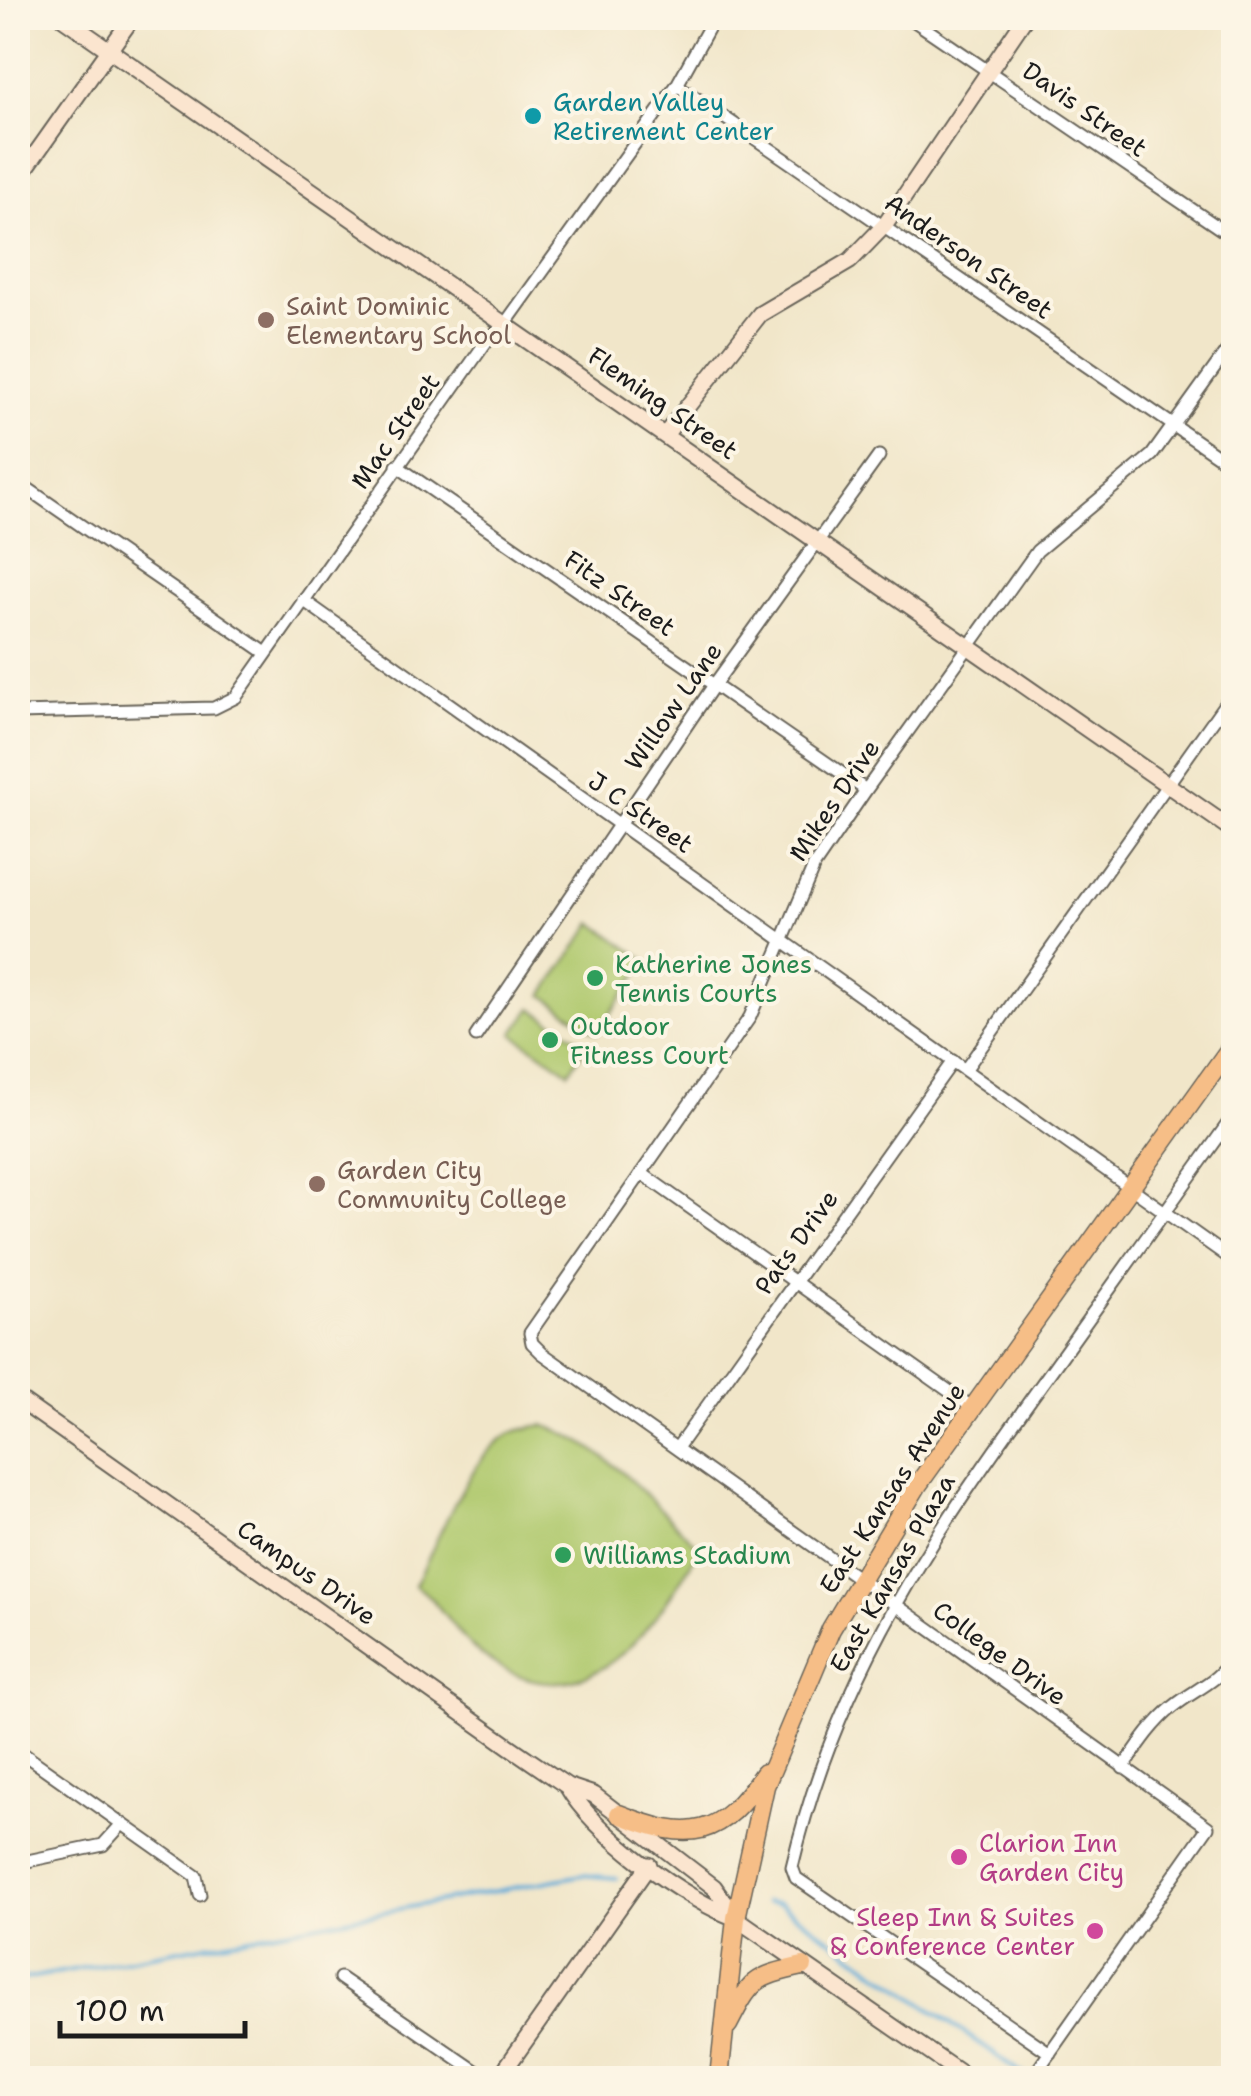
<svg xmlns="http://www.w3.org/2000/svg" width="1251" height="2096" font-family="'Shantell Sans',sans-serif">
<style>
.pitch{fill:#b0c96e;stroke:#667245;stroke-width:2.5}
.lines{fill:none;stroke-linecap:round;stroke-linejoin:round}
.stream{stroke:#5eacd8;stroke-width:4}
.street-casing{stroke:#676359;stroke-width:15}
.secondary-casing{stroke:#676359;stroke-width:19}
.primary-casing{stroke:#676359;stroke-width:21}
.street{stroke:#fff;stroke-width:11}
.secondary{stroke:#fbe5cf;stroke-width:15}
.primary{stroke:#f6be87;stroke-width:18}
.culture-dot{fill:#0f9aa8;stroke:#fcf5e5;stroke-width:4}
.education-dot{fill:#8d6e63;stroke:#fcf5e5;stroke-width:4}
.leisure-dot{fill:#2e9e5b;stroke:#fcf5e5;stroke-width:4}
.hotel-dot{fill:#d1479c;stroke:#fcf5e5;stroke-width:4}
.labels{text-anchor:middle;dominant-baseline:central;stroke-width:8;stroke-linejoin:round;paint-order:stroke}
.culture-label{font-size:25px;fill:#0d838f;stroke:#fcf5e5;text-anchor:start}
.street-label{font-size:25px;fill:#1c1c1c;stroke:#fcf5e5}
.education-label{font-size:25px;fill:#785e54;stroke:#fcf5e5;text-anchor:start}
.leisure-label{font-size:25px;fill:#27864d;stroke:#fcf5e5;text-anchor:start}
.hotel-label{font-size:25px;fill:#b23c85;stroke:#fcf5e5;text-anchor:start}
</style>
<rect width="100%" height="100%" fill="#fcf5e5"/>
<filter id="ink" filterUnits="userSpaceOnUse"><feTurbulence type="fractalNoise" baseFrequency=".01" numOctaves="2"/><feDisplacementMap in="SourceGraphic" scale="20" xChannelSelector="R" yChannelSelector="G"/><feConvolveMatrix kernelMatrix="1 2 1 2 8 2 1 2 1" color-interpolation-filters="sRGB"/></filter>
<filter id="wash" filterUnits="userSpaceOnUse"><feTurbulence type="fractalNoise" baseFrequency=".0048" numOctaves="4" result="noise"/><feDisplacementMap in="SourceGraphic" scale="40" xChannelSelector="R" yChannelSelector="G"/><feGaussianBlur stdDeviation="2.25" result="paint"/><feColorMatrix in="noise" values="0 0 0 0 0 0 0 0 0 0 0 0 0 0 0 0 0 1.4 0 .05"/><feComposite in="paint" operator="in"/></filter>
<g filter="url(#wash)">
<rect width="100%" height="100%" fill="#f1e6c9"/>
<!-- pitch -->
<path class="pitch" d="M593,923L647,961L597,1033L543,995Z
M532,1008L587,1045L569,1072L513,1034Z
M543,1425C605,1443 654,1505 700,1548C652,1630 586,1734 479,1653C454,1634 442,1603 415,1585C437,1543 463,1472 499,1441C512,1430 527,1428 543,1425Z"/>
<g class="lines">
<!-- stream -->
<path class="stream" d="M766,1902L780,1904L1027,2077
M18,1980L582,1875L616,1878"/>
</g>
</g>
<g filter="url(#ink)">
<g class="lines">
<!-- street casing -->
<g class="street-casing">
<path id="street" d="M910,18L1234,238
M677,85L1234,467
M397,466L866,790
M18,482L266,653
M303,600L1234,1261
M18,713L214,708L236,697L486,342L505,324L677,85L714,18
M476,1036L714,685L879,456
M965,1070L1234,691
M641,1173L973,1408
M677,1448L953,1061
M18,1750L196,1876L200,1895
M1123,1768C1138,1746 1152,1724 1173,1707C1195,1689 1216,1683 1234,1658
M18,1863L103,1845L122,1824
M340,1978L486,2078
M1050,2053L796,1878L792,1867C837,1674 935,1532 1049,1374C1111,1288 1172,1201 1234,1115
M1032,2078L1208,1827L542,1353L532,1343L530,1333L750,1017L814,866L866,790L1037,551L1152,455L1234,341"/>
</g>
<!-- secondary casing -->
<g class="secondary-casing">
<path id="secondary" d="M63,18L1234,831
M18,179L132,18
M665,435L760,314L850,261L885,225L1025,18
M18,1399L510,1747L567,1786L594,1795L714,1887L736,1918
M567,1786C594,1833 684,1900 736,1918L967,2078
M499,2078L649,1865"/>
</g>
<!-- primary casing -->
<g class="primary-casing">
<path id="primary" d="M619,1814C692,1843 719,1838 764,1773
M728,2025C751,1980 753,1977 803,1966
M719,2078L736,1918L765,1786L831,1629L917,1486L1234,1043"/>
</g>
<!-- street -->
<use href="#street" class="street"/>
<!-- secondary -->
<use href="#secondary" class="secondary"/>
<!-- primary -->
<use href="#primary" class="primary"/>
</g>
</g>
<!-- markers -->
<circle class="culture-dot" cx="533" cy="116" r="10"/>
<g class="education-dot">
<circle cx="266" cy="320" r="10"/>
<circle cx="317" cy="1184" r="10"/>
</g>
<g class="leisure-dot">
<circle cx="595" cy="978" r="10"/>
<circle cx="550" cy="1040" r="10"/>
<circle cx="563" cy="1555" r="10"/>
</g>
<g class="hotel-dot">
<circle cx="959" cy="1857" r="10"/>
<circle cx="1095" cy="1931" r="10"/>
</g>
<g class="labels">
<!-- culture labels -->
<g class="culture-label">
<text x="553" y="102">Garden Valley<tspan x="553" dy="29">Retirement Center</tspan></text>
</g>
<!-- street labels -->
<g class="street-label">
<text transform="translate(1085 109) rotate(35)">Davis Street</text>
<text transform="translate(969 256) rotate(35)">Anderson Street</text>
<text transform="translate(663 403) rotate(35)">Fleming Street</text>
<text transform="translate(395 431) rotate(-55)">Mac Street</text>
<text transform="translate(620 593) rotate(35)">Fitz Street</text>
<text transform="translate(673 706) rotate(-55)">Willow Lane</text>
<text transform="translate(834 800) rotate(-56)">Mikes Drive</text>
<text transform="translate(641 812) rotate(35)">J C Street</text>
<text transform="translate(796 1242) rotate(-54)">Pats Drive</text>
<text transform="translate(892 1488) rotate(-57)">East Kansas Avenue</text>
<text transform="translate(307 1572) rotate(35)">Campus Drive</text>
<text transform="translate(892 1573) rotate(-60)">East Kansas Plaza</text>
<text transform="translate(1000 1653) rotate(36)">College Drive</text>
</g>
<!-- education labels -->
<g class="education-label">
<text x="286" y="306">Saint Dominic<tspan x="286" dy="29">Elementary School</tspan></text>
<text x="337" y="1170">Garden City<tspan x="337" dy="29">Community College</tspan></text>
</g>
<!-- leisure labels -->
<g class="leisure-label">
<text x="615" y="964">Katherine Jones<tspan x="615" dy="29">Tennis Courts</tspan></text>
<text x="570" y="1026">Outdoor<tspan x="570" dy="29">Fitness Court</tspan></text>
<text x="583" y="1555">Williams Stadium</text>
</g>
<!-- hotel labels -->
<g class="hotel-label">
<text x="979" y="1843">Clarion Inn<tspan x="979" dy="29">Garden City</tspan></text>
<text x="1075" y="1917" text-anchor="end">Sleep Inn &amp; Suites<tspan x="1075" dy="29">&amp; Conference Center</tspan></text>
</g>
</g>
<!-- margin -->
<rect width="1251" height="2096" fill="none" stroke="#fcf5e5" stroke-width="60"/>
<!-- scale -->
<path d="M60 2021v15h185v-15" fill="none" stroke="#1c1c1c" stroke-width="5"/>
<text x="75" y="2021" font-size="30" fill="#1c1c1c" stroke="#fcf5e5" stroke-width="8" paint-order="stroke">100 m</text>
</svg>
